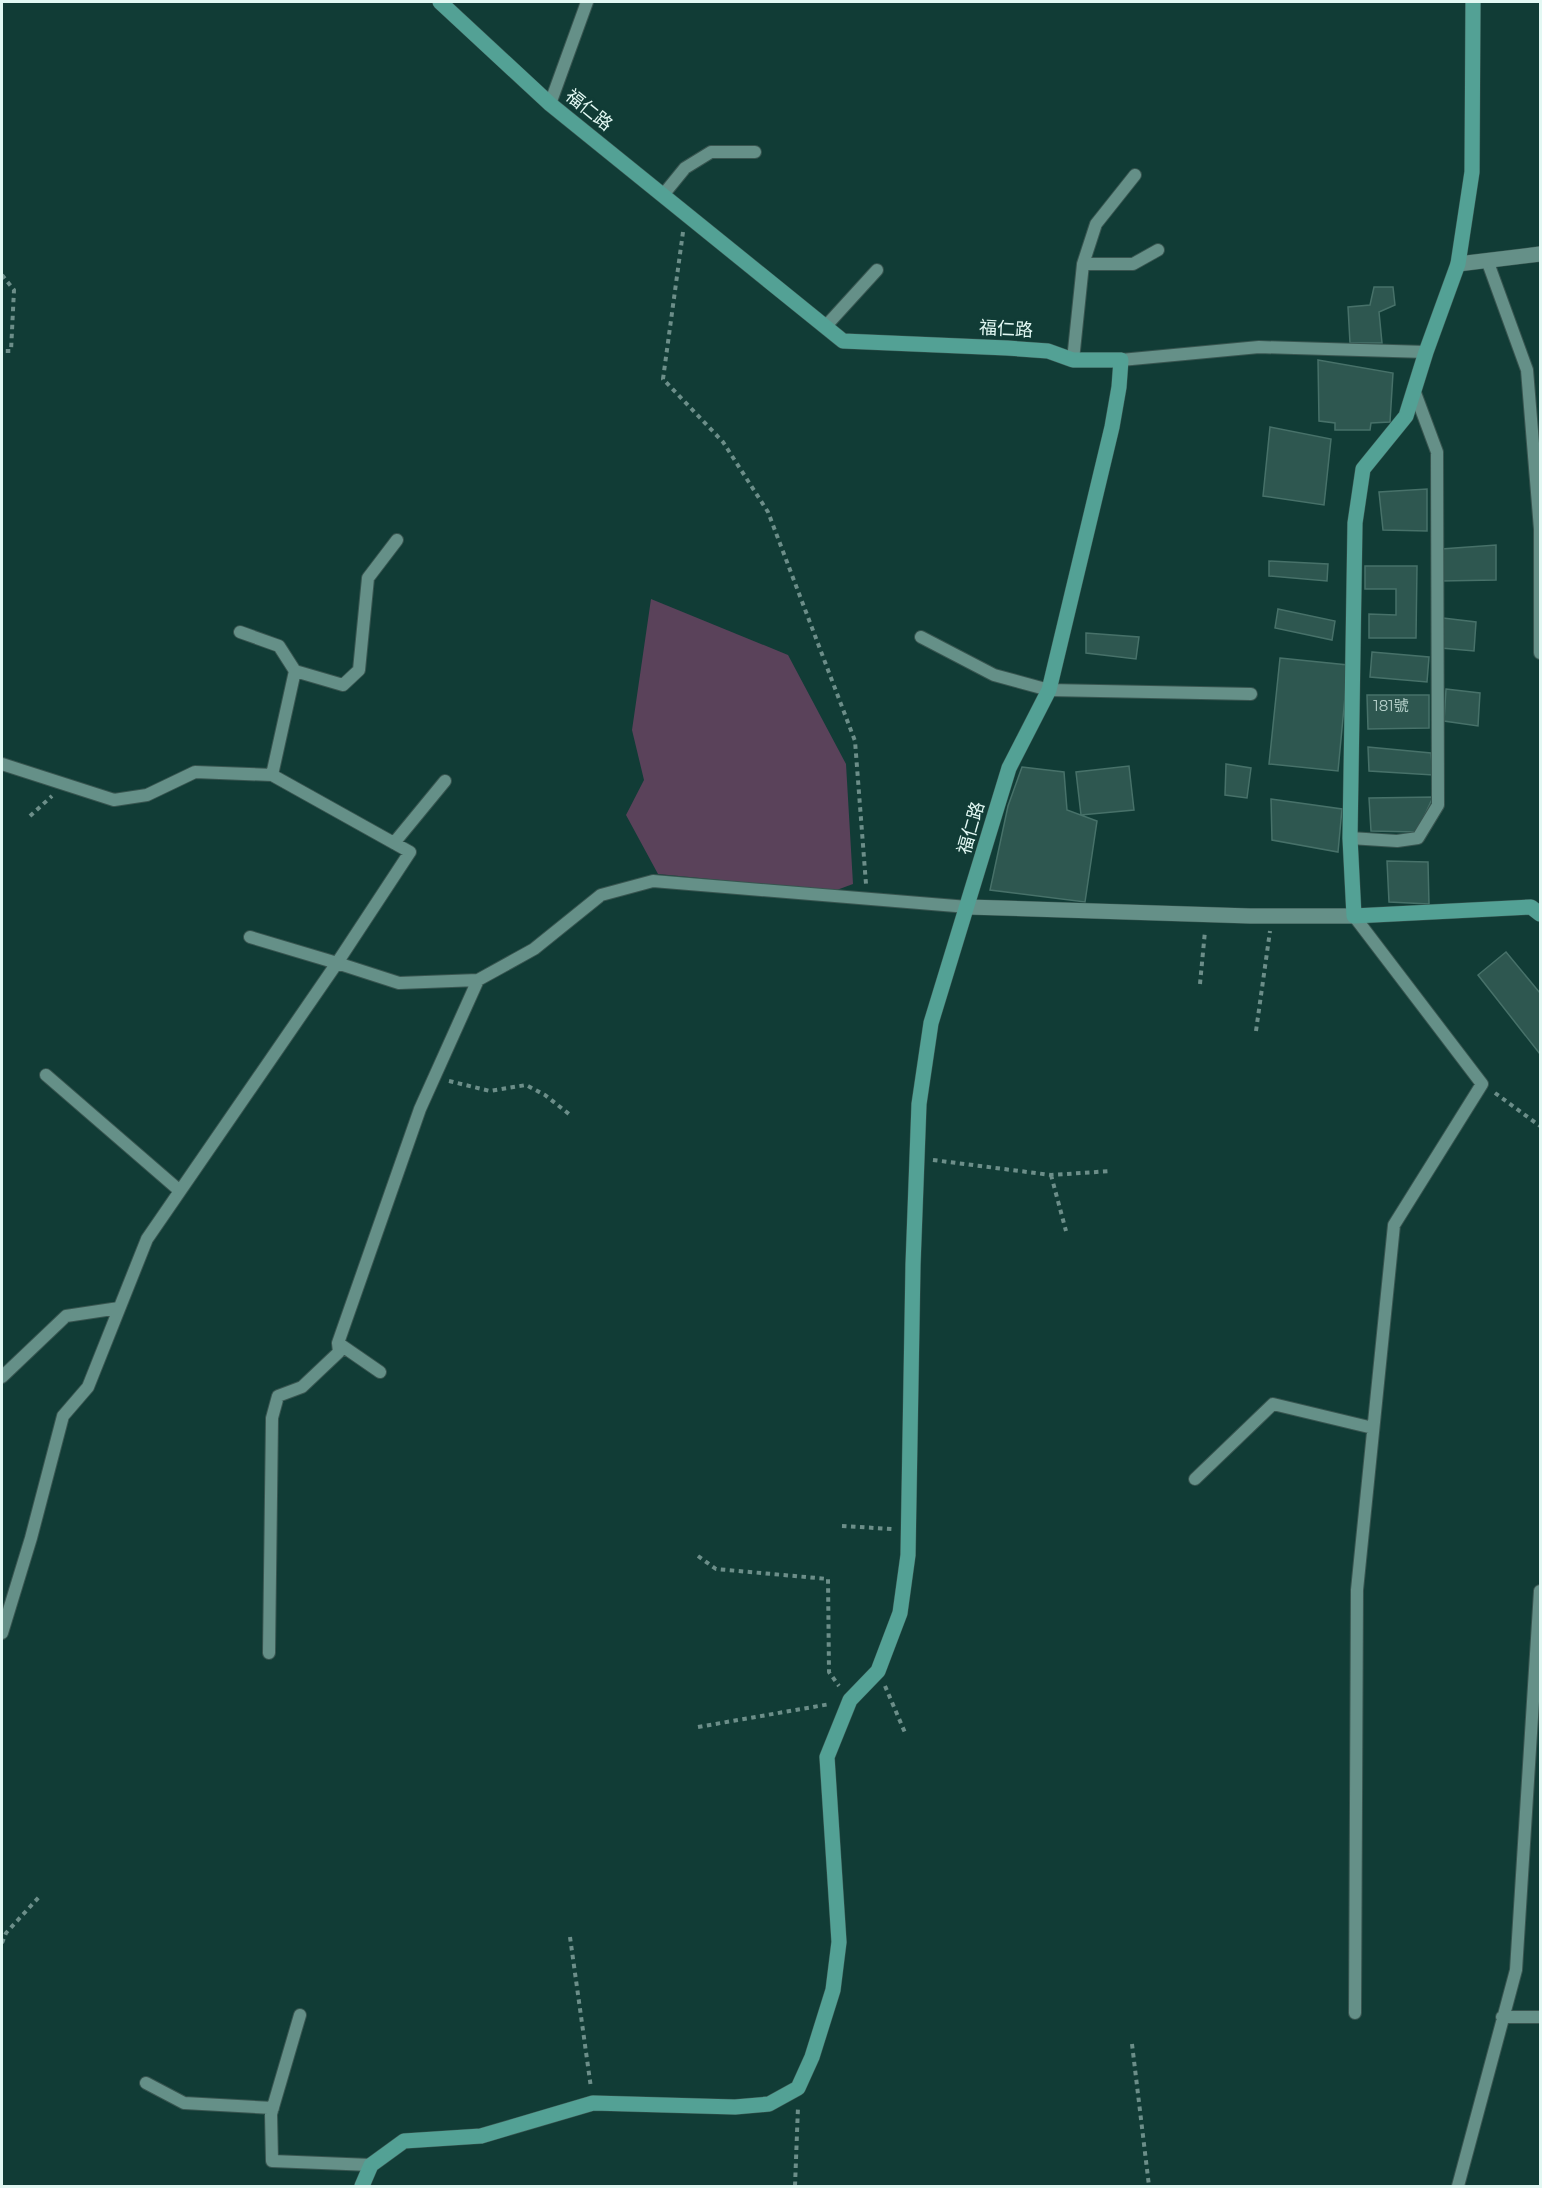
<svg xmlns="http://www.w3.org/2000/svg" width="1542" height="2188" font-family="Montserrat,'Noto Sans TC',sans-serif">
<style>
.green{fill:#5a425a}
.building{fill:#2e5750;stroke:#477169;stroke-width:1.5}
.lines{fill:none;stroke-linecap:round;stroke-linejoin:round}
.lane-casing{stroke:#385550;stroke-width:14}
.street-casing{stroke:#385550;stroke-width:16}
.secondary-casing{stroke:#385550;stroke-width:16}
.path{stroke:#6c8e89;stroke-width:4;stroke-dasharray:4.5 4.5;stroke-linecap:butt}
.lane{stroke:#659088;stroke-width:12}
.street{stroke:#659088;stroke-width:15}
.secondary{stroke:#53a195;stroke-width:15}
.labels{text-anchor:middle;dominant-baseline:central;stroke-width:6;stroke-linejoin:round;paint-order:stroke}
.number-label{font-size:15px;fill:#b5d0ca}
.street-label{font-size:18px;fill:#e2f8f3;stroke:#113c36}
</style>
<rect width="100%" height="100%" fill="#113c36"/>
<!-- green -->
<path class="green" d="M651,599L788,655L846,764L853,884L834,891L658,874L626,815L644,780L632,730Z"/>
<!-- building -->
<path class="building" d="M1374,287H1393L1395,305L1379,312L1382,343H1350L1348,307L1370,305Z
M1318,360L1393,373L1390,422L1371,423L1370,430H1335V423L1319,421Z
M1270,427L1331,439L1324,505L1263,496Z
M1427,489V531L1383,530L1379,492Z
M1496,545V580L1441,581V549Z
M1269,561L1328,564L1327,581L1269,576Z
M1365,566H1417L1416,638H1369V614L1396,615V589H1365Z
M1278,609L1335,621L1332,640L1275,628Z
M1443,618L1476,622L1474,651L1441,648Z
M1086,633L1139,637L1136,659L1086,653Z
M1372,652L1429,657L1427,682L1370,677Z
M1280,658L1348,665L1338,771L1269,764Z
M1446,689L1480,693L1478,726L1444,721Z
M1367,695H1429V728L1368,729Z
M1368,747L1431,753L1433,775L1369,771Z
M1226,764L1251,768L1247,798L1225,795Z
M1129,766L1134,810L1081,815L1076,772Z
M1022,767L1064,772L1067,810L1097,821L1085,902L990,890L1008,806Z
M1433,797L1417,832L1371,831L1369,798Z
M1271,799L1342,809L1338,852L1272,840Z
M1387,861L1428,862L1429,904L1389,902Z
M1506,952L1540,993V1054L1478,975Z"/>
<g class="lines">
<!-- lane casing -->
<g class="lane-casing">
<path id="lane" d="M550,104L587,2
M663,195L685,168L711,152H755
M1487,260L1527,370L1540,529V653
M1083,264H1133L1158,250
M825,327L877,270
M1073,360L1083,264L1096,224L1135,175
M1121,360L1259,347L1426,352
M240,632L279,646L295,671
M921,637L994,675L1049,690L1251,694
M2,764L114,800L147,795L195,772L272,775L410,852L337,963L399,983L478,980L534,949L601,895L653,881L968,907
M272,775L295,671L343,685L359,670L368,578L397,540
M1350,838L1397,841L1418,838L1438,805L1437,452L1414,390
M394,843L445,781
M1354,916L1482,1084L1394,1225L1357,1590L1355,2013
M46,1075L180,1191
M338,1343L380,1372
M2,1377L66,1316L119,1308
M1195,1479L1273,1404L1373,1428
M2,1633L31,1538L63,1416L88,1387L147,1239L337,963L250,937
M269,1653L272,1418L278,1396L302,1387L339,1352L338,1343L420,1109L478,980
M300,2015L271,2114L272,2161L371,2165
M1502,2017H1540
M146,2083L184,2103L273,2108
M1458,2186L1516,1970L1540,1591"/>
</g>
<!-- street casing -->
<g class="street-casing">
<path id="street" d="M1458,264L1540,254
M968,907L1250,916H1354"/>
</g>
<!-- secondary casing -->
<g class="secondary-casing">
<path id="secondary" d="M1473,2L1472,172L1458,264L1426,352L1406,416L1363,469L1355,523L1350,838L1354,916L1531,907L1540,914
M362,2186L371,2165L404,2141L481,2136L593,2103L735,2107L769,2104L798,2088L812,2057L833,1990L839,1942L827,1757L850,1700L878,1671L900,1613L908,1555L913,1265L919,1104L931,1023L1009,768L1049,690L1112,427L1119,387L1121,360H1073L1048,351L1007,348L843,341L550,104L440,2"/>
</g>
<!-- path -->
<path class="path" d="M683,232L663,379L723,442L768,512L855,741L866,884
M2,275L14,290L11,351H2
M30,816L52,796
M1200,984L1205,931
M1256,1031L1270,931
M449,1081L490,1091L526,1085L545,1095L569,1114
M1495,1093L1540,1126
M933,1160L1051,1175L1111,1171
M1051,1175L1066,1231
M842,1526L892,1529
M698,1556L716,1569L828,1579L829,1672L839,1686
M885,1686L906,1735
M698,1727L830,1704
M570,1937L591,2088
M2,1943L6,1933L39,1897
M1132,2044L1149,2186
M795,2186L798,2107"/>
<!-- lane -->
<use href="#lane" class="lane"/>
<!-- street -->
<use href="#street" class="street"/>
<!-- secondary -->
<use href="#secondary" class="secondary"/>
</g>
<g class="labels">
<!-- number labels -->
<g class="number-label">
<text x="1391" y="705">181號</text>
</g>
<!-- street labels -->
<g class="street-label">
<text transform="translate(589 110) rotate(39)">福仁路</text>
<text transform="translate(1006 329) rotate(3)">福仁路</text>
<text transform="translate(971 828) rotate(-74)">福仁路</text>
</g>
</g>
<!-- border -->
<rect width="1542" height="2188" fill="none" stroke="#e2f8f3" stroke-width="6"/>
</svg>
